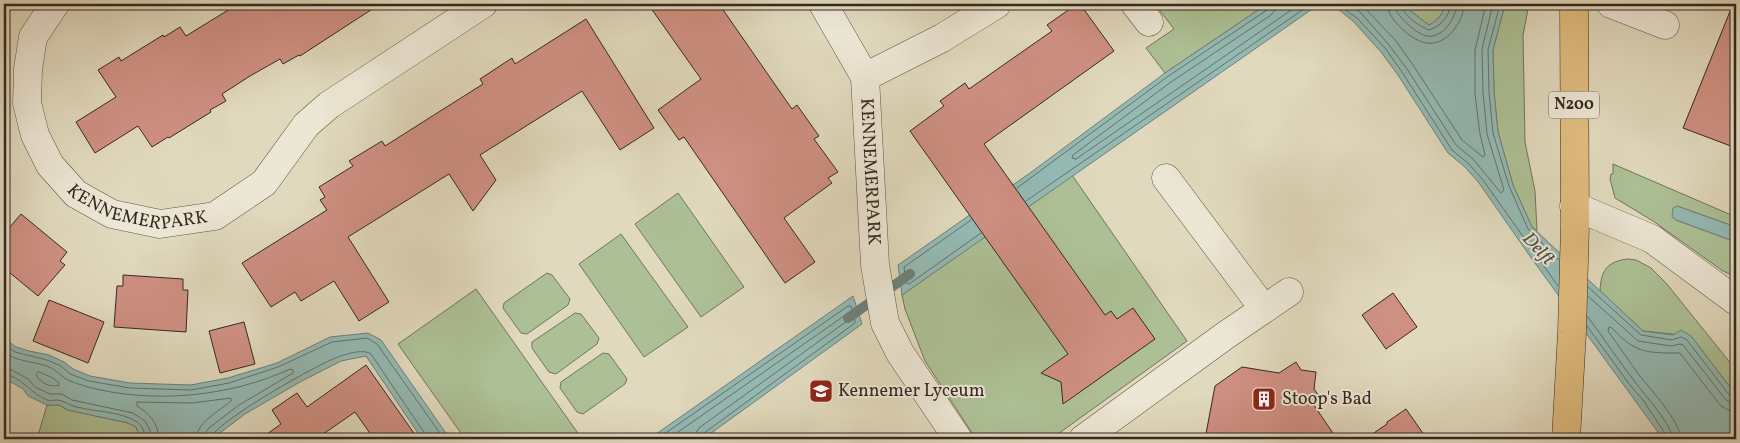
<svg xmlns="http://www.w3.org/2000/svg" width="1740" height="443" font-family="Vollkorn,serif">
<style>
.green{fill:#adc095;stroke:#70745c}
.water{fill:#94bab4;stroke:#6e807a}
.lines{fill:none;stroke-linecap:round;stroke-linejoin:round}
.shore{stroke:#64726b;stroke-width:1}
.stream{stroke:#6e807a;stroke-width:10}
.building{fill:#cf9082;stroke:#342922}
.minor-casing{stroke:#5f5549;stroke-width:29}
.major-casing{stroke:#342922;stroke-width:29}
.minor{stroke:#ece6d4;stroke-width:28}
.major{stroke:#e0bc7e;stroke-width:28}
.labels{text-anchor:middle;dominant-baseline:central;stroke-width:4;stroke-linejoin:round;paint-order:stroke}
.shield{fill:#ece6d4;stroke:#6b6257;stroke-width:1}
.shield-label{font-size:16px;font-weight:bold;fill:#342922}
.street-label{font-size:18px;fill:#342922;stroke:#ece6d4}
.poi-label{font-size:18px;fill:#342922;stroke:#ece6d4;text-anchor:start}
.water-label{font-size:19px;font-style:italic;fill:#4c4d46;stroke:#ece6d4}
</style>
<rect width="100%" height="100%" fill="#e1d9bd"/>
<filter id="stains"><feTurbulence type="fractalNoise" baseFrequency=".004" numOctaves="4"/><feColorMatrix values="0 0 0 0 .2 0 0 0 0 .09 0 0 0 0 .02 0 0 0 .5 -.17"/></filter>
<radialGradient id="worn" r=".72"><stop offset=".6" stop-color="#630" stop-opacity="0"/><stop offset="1" stop-color="#630" stop-opacity=".3"/></radialGradient>
<!-- green -->
<path class="green" d="M1155,4H1267L1165,73L1146,48L1174,29Z
M1404,4H1446C1443,13 1439,20 1429,25L1409,10Z
M1505,4H1529L1523,35L1525,142L1535,191L1537,231L1532,227L1513,185L1498,132L1494,92L1493,50Z
M1613,164L1736,217V227L1677,206L1676,220L1736,242V277L1723,271L1653,221L1615,198L1610,179L1611,174H1613Z
M1072,175L1187,341L1051,439H976L925,361L905,309L902,295Z
M678,193L744,287L701,317L635,224Z
M621,234L688,327L644,357L579,264Z
M1627,259L1636,260L1651,268L1666,283L1736,370V395L1691,336L1643,331L1600,291C1601,271 1606,262 1627,259Z
M547,273L552,275L570,299L568,305L527,334L521,333L503,308L504,303Z
M476,289L582,439H465L398,344Z
M575,313L581,314L599,338L597,344L556,374L549,372L532,348V342Z
M603,353L609,354L627,379L625,384L583,414L577,412L560,388L561,382Z
M47,405H59L68,410L128,423L136,427L141,439H37Z"/>
<!-- water -->
<path class="water" d="M1267,4H1404L1409,10L1429,25C1439,20 1443,13 1446,4H1505L1493,50L1494,92L1498,132L1513,185L1532,227L1643,331L1673,335L1681,330L1691,336L1736,395V439H1663L1532,259L1479,183L1465,167L1448,153L1398,75L1381,52L1353,21L1338,9L1327,6L1315,7L902,295L898,265L1030,173L1165,73Z
M1677,206L1736,227V242L1676,220L1672,217L1673,208Z
M853,296L862,324L703,439H649Z
M368,333L381,340L450,439H422L366,356L341,361L300,382L245,414L212,439H141L136,427L128,423L68,410L59,405H47L28,396L23,389L4,378V338L16,347L29,351L49,355L64,362L73,369L90,376L130,383L191,385L228,378L277,363L330,337Z"/>
<g class="lines">
<!-- shore -->
<path class="shore" d="M1276,4L1275,10L1271,15L1171,82L1073,155L1072,158L1076,159L1300,4
M1337,4L1357,18L1385,48L1402,72L1452,150L1468,163L1483,180L1558,286
M1349,4L1361,13L1389,45L1407,69L1456,145L1473,159L1501,193L1504,190L1487,134L1483,92L1482,49L1493,4
M1361,4L1396,41L1413,65L1462,140L1483,157L1485,155L1480,134L1475,94V50L1486,4
M1387,4C1387,19 1413,42 1427,43C1447,46 1464,21 1464,4
M1394,4C1395,15 1416,34 1427,36C1443,39 1456,17 1457,4
M1401,4C1402,15 1419,26 1429,30C1442,26 1449,16 1451,4
M1500,4L1488,50L1489,92L1493,133L1509,186L1528,229L1559,260
M1017,188L1167,77L1267,10L1269,4
M1026,201L1311,4
M971,220L904,267L906,283L909,284L981,233
M1588,287L1641,335L1672,340L1681,337L1687,340L1730,396L1736,398
M1588,296L1638,341L1671,346L1680,344L1683,345L1726,400L1731,403L1736,404
M1587,316C1603,337 1618,360 1635,382C1644,394 1672,425 1673,439
M1587,326L1630,385L1643,400L1666,435L1667,439
M4,344L15,352L47,360L61,366L70,374L89,381L130,388L191,390L229,383L278,367L332,342L367,338L377,344L444,439
M4,352C17,362 32,361 47,366C55,369 59,374 66,379C72,382 81,385 88,387C152,404 230,397 290,369L293,370V373L239,405L209,428L205,433L204,439
M4,368L10,369L28,379L35,387L50,394H62L72,400L133,413L145,421L150,430L151,439
M39,372L53,378L59,383V385C50,388 41,383 36,375Z
M4,374C21,376 31,394 47,400C51,401 54,400 58,400C65,401 70,406 77,407C96,412 120,411 137,422C143,426 145,433 145,439
M159,439C158,423 150,414 137,406V402L192,403L231,398V401C218,412 197,422 196,439
M210,439C212,424 322,361 341,356C349,353 364,349 371,354L425,434L426,439
M657,439L848,306H851L855,321V323L704,433L701,439
M668,439L844,316H847V321L699,428L696,433L695,439
M1681,439C1680,421 1651,390 1639,375C1629,361 1619,346 1608,331L1609,327L1612,328C1618,334 1625,342 1633,346C1645,354 1666,353 1680,353L1720,405L1728,410L1736,412"/>
<!-- stream -->
<path class="stream" d="M848,318L910,274"/>
</g>
<!-- building -->
<path class="building" d="M238,4H380L300,56L299,55L283,64L280,59L250,76L222,94L226,101L210,110L211,112L169,138L168,137L152,147L138,126L95,153L76,122L116,97L98,70L119,57L121,61L163,35L164,37L180,27L186,36Z
M648,4H719L792,109L797,105L819,136L814,139L838,172L828,178L832,183L784,218L815,262L785,283L684,137L679,140L658,110L701,79Z
M1077,4H1080L1114,51L984,144L1105,315L1111,311L1117,319L1133,308L1155,339L1063,404L1061,382L1041,373L1068,354L910,131L944,106L940,101L965,83L969,89L1052,31L1047,25Z
M1733,4H1736V148L1683,128Z
M586,19L654,128L620,150L582,91L480,155L496,180L473,211L449,174L348,237L389,302L359,321L334,281L301,301L295,292L271,307L242,263L327,210L320,200L325,197L319,187L353,166L349,161L382,141L385,146L483,84L480,79L512,58L515,64Z
M21,214L67,252L60,261L65,265L38,296L4,268V234Z
M123,275L183,279V290H188L186,332L114,327L117,286H123Z
M1393,293L1417,327L1386,349L1362,315Z
M49,300L104,322L88,363L33,341Z
M244,322L255,364L220,373L209,331Z
M1296,362L1301,370L1316,372L1314,389L1319,396L1311,401L1337,439H1205L1215,386L1242,367L1279,373Z
M366,365L418,439H374L355,412L316,439H260L281,424L272,410L297,393L307,407Z
M1406,409L1427,439H1365L1387,424V422Z"/>
<g class="lines">
<!-- minor casing -->
<g class="minor-casing">
<g id="minor">
<path id="s1" d="M55,4L33,37L28,69L27,103L35,135L50,165L76,194L112,214L160,224L215,216L264,183L306,125L329,105L483,4"/>
<path id="s2" d="M823,4L865,77L875,265L885,323L900,353L958,439"/>
<path d="M1135,4L1149,22"/>
<path d="M1611,4L1665,25"/>
<path d="M865,77L942,38L997,4"/>
<path d="M1166,178L1264,309"/>
<path d="M1574,206L1652,239L1736,301"/>
<path d="M1083,439L1226,335L1289,292"/>
</g>
</g>
<!-- major casing -->
<g class="major-casing">
<path id="major" d="M1566,439L1572,332L1575,226L1574,4"/>
</g>
<!-- minor -->
<use href="#minor" class="minor"/>
<!-- major -->
<use href="#major" class="major"/>
</g>
<!-- icons -->
<defs>
<g id="school-square" transform="scale(1.25)"><rect x="-9" y="-9" width="18" height="18" rx="4" fill="#8f2418" stroke="#ece6d4"/><path d="M0-5L7-2L0 1L-7-2ZM-4 1L0 2.5L4 1V4Q0 6-4 4Z" fill="#fff"/></g>
<g id="building-square" transform="scale(1.25)"><rect x="-9" y="-9" width="18" height="18" rx="4" fill="#8f2418" stroke="#ece6d4"/><path d="M-4-6H4V6H1V3H-1V6H-4ZM-2.5-4.3h1.7v1.8h-1.7ZM.8-4.3h1.7v1.8H.8ZM-2.5-1h1.7V.8h-1.7ZM.8-1h1.7V.8H.8Z" fill="#fff"/></g>
</defs>
<g fill-rule="evenodd">
<use href="#school-square" x="821" y="391"/>
<use href="#building-square" x="1264" y="399"/>
</g>
<g class="labels">
<!-- shield labels -->
<rect class="shield" x="1549" y="91.5" width="50" height="27" rx="4"/>
<g class="shield-label">
<text x="1574" y="105">N200</text>
</g>
<!-- street labels -->
<g class="street-label">
<text stroke="none"><textPath href="#s2" startOffset="179">KENNEMERPARK</textPath></text>
<text stroke="none"><textPath href="#s1" startOffset="276">KENNEMERPARK</textPath></text>
</g>
<!-- poi labels -->
<g class="poi-label">
<text x="838" y="391">Kennemer Lyceum</text>
<text x="1282" y="399">Stoop's Bad</text>
</g>
<!-- water labels -->
<g class="water-label">
<text transform="translate(1538 249) rotate(47)">Delft</text>
</g>
</g>
<!-- margin -->
<rect width="1740" height="443" fill="none" stroke="#e1d9bd" stroke-width="20"/>
<rect x="5" y="5" width="1730" height="433" fill="none" stroke="#342922" stroke-width="2.5"/>
<rect x="10" y="10" width="1720" height="423" fill="none" stroke="#342922"/>
<rect width="100%" height="100%" filter="url(#stains)"/>
<rect width="100%" height="100%" fill="url(#worn)"/>
</svg>
